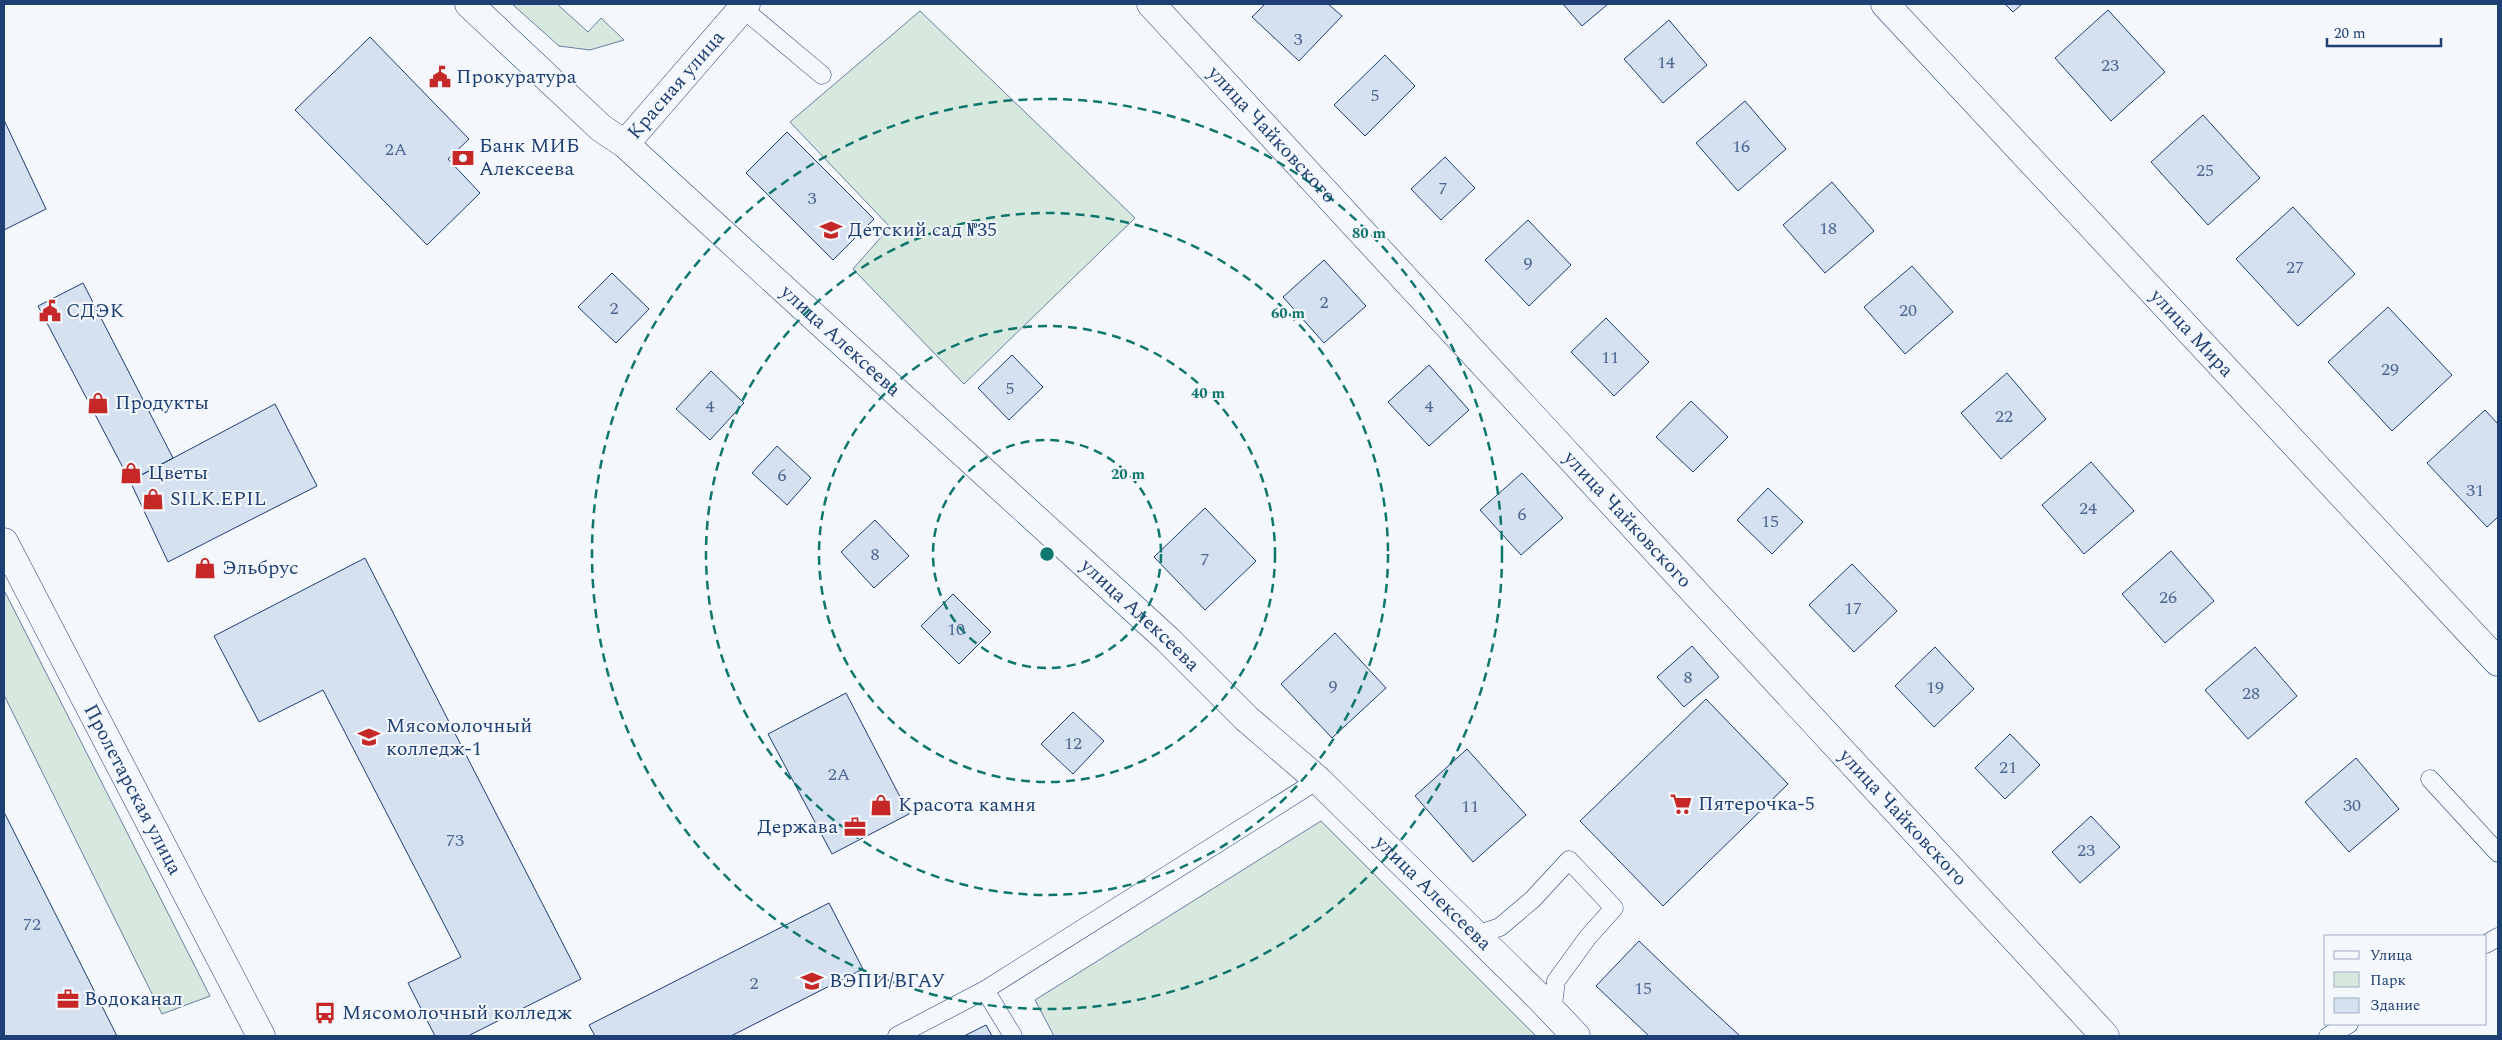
<svg xmlns="http://www.w3.org/2000/svg" width="2502" height="1040" font-family="Spectral,serif">
<style>
.green{fill:#d7e8df;stroke:#687fa3}
.building{fill:#d5e0f0;stroke:#1d3f73}
.lines{fill:none;stroke-linecap:round;stroke-linejoin:round}
.service-casing{stroke:#1d3f73;stroke-width:19}
.minor-casing{stroke:#1d3f73;stroke-width:29}
.secondary-casing{stroke:#1d3f73;stroke-width:29}
.service{stroke:#f4f7fb;stroke-width:18}
.minor{stroke:#f4f7fb;stroke-width:28}
.secondary{stroke:#f4f7fb;stroke-width:28}
.ring{fill:none;stroke:#0f766e;stroke-width:2.5;stroke-dasharray:9 6}
.labels{text-anchor:middle;dominant-baseline:central;stroke-width:4;stroke-linejoin:round;paint-order:stroke}
.number-label{font-size:18px;fill:#4b6792}
.poi-label{font-size:20px;fill:#1d3f73;stroke:#f4f7fb;text-anchor:start}
.street-label{font-size:20px;fill:#1d3f73;stroke:#f4f7fb}
.centre{fill:#0f766e;stroke:#f4f7fb;stroke-width:2.5}
.ring-label{font-size:15px;text-anchor:middle;font-weight:bold;fill:#0f766e;stroke:#f4f7fb;stroke-width:4;stroke-linejoin:round;paint-order:stroke}
</style>
<rect width="100%" height="100%" fill="#f4f7fb"/>
<!-- green -->
<path class="green" d="M512,4H557L588,32L601,18L624,40L590,50L559,46Z
M920,11L1135,218L964,384L853,269L890,227L790,122Z
M4,590L210,996L162,1014L4,695Z
M1321,821L1536,1036H1054L1035,1000Z"/>
<!-- building -->
<path class="building" d="M1265,4H1328L1342,16L1299,61L1252,17Z
M1563,4H1608L1582,26Z
M2005,4H2022L2013,12Z
M2108,10L2165,72L2111,121L2055,58Z
M1669,20L1707,65L1663,103L1624,59Z
M370,37L469,139L448,159L480,193L427,245L295,110Z
M1385,55L1415,86L1365,136L1334,105Z
M1745,101L1786,149L1738,191L1696,143Z
M2203,115L2260,178L2208,225L2151,162Z
M4,120L46,209L4,230Z
M787,132L874,219L833,260L746,173Z
M1445,157L1475,188L1441,220L1411,189Z
M1832,182L1874,231L1825,273L1783,225Z
M2293,207L2355,274L2298,326L2236,259Z
M1528,220L1571,265L1529,306L1485,260Z
M1324,260L1366,306L1324,343L1283,297Z
M1912,266L1953,312L1905,354L1864,307Z
M612,273L649,309L616,343L578,307Z
M83,283L173,458L130,481L38,306Z
M2388,307L2452,375L2392,431L2328,362Z
M1606,318L1649,362L1614,396L1571,352Z
M1012,355L1043,387L1009,420L978,388Z
M1429,365L1469,410L1429,446L1388,402Z
M711,371L744,403L710,440L676,409Z
M2007,373L2046,419L2001,459L1961,413Z
M1691,401L1728,437L1693,472L1656,437Z
M275,404L317,486L168,562L130,481Z
M2485,410L2498,424V517L2487,527L2427,463Z
M777,446L811,478L787,505L752,473Z
M2091,462L2134,511L2084,554L2042,505Z
M1522,473L1563,518L1521,555L1480,510Z
M1768,488L1803,522L1772,554L1737,520Z
M1205,508L1256,561L1205,610L1154,557Z
M875,520L909,556L874,588L841,552Z
M2171,551L2214,601L2165,643L2122,594Z
M365,558L581,979L468,1036H435L408,983L461,957L323,690L259,722L214,636Z
M1852,564L1897,611L1854,652L1809,605Z
M953,594L991,632L959,664L921,626Z
M1335,633L1386,688L1332,738L1281,684Z
M1692,646L1719,677L1684,707L1657,677Z
M1935,647L1974,689L1934,727L1895,686Z
M2255,647L2297,696L2248,739L2205,690Z
M846,693L909,814L832,854L768,734Z
M1706,699L1788,784L1663,906L1580,821Z
M1073,712L1104,741L1073,774L1041,744Z
M2010,734L2040,765L2005,799L1975,768Z
M1467,749L1526,815L1473,862L1415,796Z
M2356,758L2399,809L2349,852L2305,802Z
M4,812L117,1036H4Z
M2091,816L2120,847L2080,883L2052,852Z
M829,903L863,969L731,1036H595L589,1025Z
M1639,941L1690,990L1740,1036H1649L1596,986Z
M986,1025L992,1036H964Z"/>
<g class="lines">
<!-- service casing -->
<g class="service-casing">
<path id="service" d="M742,8L822,75
M2430,779L2498,853
M1476,935L1500,927L1533,899L1569,860L1614,908L1588,937L1556,981L1552,1012
M2486,944L2498,937
M985,990L1013,1036
M897,1036L985,990L1318,780
M2328,1036L2349,1024"/>
</g>
<!-- minor casing -->
<g class="minor-casing">
<g id="minor">
<path id="s1" d="M469,4L601,128L625,144L746,4"/>
<path id="s2" d="M1151,4L2105,1036"/>
<path id="s3" d="M625,144L1167,639L1247,719L1318,780L1538,996L1576,1036"/>
</g>
</g>
<!-- secondary casing -->
<g class="secondary-casing">
<g id="secondary">
<path id="s4" d="M1885,4L2498,662"/>
<path id="s5" d="M4,542L261,1036"/>
</g>
</g>
<!-- service -->
<use href="#service" class="service"/>
<!-- minor -->
<use href="#minor" class="minor"/>
<!-- secondary -->
<use href="#secondary" class="secondary"/>
</g>
<!-- distance rings -->
<g class="ring">
<circle cx="1047" cy="554" r="114"/>
<circle cx="1047" cy="554" r="228"/>
<circle cx="1047" cy="554" r="341"/>
<circle cx="1047" cy="554" r="455"/>
</g>
<!-- icons -->
<defs>
<g id="civic-bare" transform="scale(1.725)"><path d="M-.6-6.5H3V-4.5H.6V-3L4-1V1h2V6H-6V1h2V-1L-.6-3ZM-1.2 2.5V6h2.4V2.5Z" fill="#c62828" stroke="#f4f7fb" stroke-width="2.5" paint-order="stroke"/></g>
<g id="bank-bare" transform="scale(1.725)"><path d="M-6-4H6V4H-6ZM0-2.3a2.3 2.3 0 1 0 0 4.6a2.3 2.3 0 1 0 0-4.6Z" fill="#c62828" stroke="#f4f7fb" stroke-width="2.5" paint-order="stroke"/></g>
<g id="school-bare" transform="scale(1.725)"><path d="M0-5L7-2L0 1L-7-2ZM-4 1L0 2.5L4 1V4Q0 6-4 4Z" fill="#c62828" stroke="#f4f7fb" stroke-width="2.5" paint-order="stroke"/></g>
<g id="shop-bare" transform="scale(1.725)"><path d="M-5-2.5h2.3a2.7 3.5 0 0 1 5.4 0H5L5.5 6h-11ZM-1.5-2.5h3a1.5 2.3 0 0 0-3 0Z" fill="#c62828" stroke="#f4f7fb" stroke-width="2.5" paint-order="stroke"/></g>
<g id="university-bare" transform="scale(1.725)"><path d="M0-5L7-2L0 1L-7-2ZM-4 1L0 2.5L4 1V4Q0 6-4 4Z" fill="#c62828" stroke="#f4f7fb" stroke-width="2.5" paint-order="stroke"/></g>
<g id="supermarket-bare" transform="scale(1.725)"><path d="M-6-5.5h2.5l.6 2H6L4.5 2H-2.5L-4.4-4H-6ZM-1.5 3.2a1.3 1.3 0 1 0 .1 0ZM3 3.2a1.3 1.3 0 1 0 .1 0Z" fill="#c62828" stroke="#f4f7fb" stroke-width="2.5" paint-order="stroke"/></g>
<g id="office-bare" transform="scale(1.725)"><path d="M-6-3h4V-5.5h4V-3h4V5H-6ZM-1-4.5V-3h2v-1.5ZM-6 0V1H6V0Z" fill="#c62828" stroke="#f4f7fb" stroke-width="2.5" paint-order="stroke"/></g>
<g id="bus-bare" transform="scale(1.725)"><path d="M-5-6H5V4H4V6H2V4H-2V6H-4V4H-5ZM-3.5-4V0h7V-4ZM-3.5 1.2v1.5H-2V1.2ZM2 1.2v1.5H3.5V1.2Z" fill="#c62828" stroke="#f4f7fb" stroke-width="2.5" paint-order="stroke"/></g>
</defs>
<g fill-rule="evenodd">
<use href="#civic-bare" x="440" y="77"/>
<use href="#bank-bare" x="463" y="158"/>
<use href="#school-bare" x="831" y="230"/>
<use href="#civic-bare" x="50" y="311"/>
<use href="#shop-bare" x="98" y="403"/>
<use href="#shop-bare" x="131" y="473"/>
<use href="#shop-bare" x="153" y="499"/>
<use href="#shop-bare" x="205" y="568"/>
<use href="#university-bare" x="369" y="737"/>
<use href="#supermarket-bare" x="1681" y="804"/>
<use href="#shop-bare" x="881" y="805"/>
<use href="#office-bare" x="855" y="827"/>
<use href="#school-bare" x="812" y="981"/>
<use href="#office-bare" x="68" y="999"/>
<use href="#bus-bare" x="325" y="1013"/>
</g>
<g class="labels">
<!-- number labels -->
<g class="number-label">
<text x="1298" y="39">3</text>
<text x="1666" y="62">14</text>
<text x="2110" y="65">23</text>
<text x="1375" y="95">5</text>
<text x="1741" y="146">16</text>
<text x="396" y="149">2А</text>
<text x="2205" y="170">25</text>
<text x="1443" y="188">7</text>
<text x="812" y="198">3</text>
<text x="1828" y="228">18</text>
<text x="1528" y="263">9</text>
<text x="2295" y="267">27</text>
<text x="1324" y="302">2</text>
<text x="614" y="308">2</text>
<text x="1908" y="310">20</text>
<text x="1610" y="357">11</text>
<text x="2390" y="369">29</text>
<text x="1010" y="388">5</text>
<text x="710" y="406">4</text>
<text x="1429" y="406">4</text>
<text x="2004" y="416">22</text>
<text x="782" y="475">6</text>
<text x="2475" y="490">31</text>
<text x="2088" y="508">24</text>
<text x="1522" y="514">6</text>
<text x="1770" y="521">15</text>
<text x="875" y="554">8</text>
<text x="1205" y="559">7</text>
<text x="2168" y="597">26</text>
<text x="1853" y="608">17</text>
<text x="956" y="629">10</text>
<text x="1688" y="677">8</text>
<text x="1333" y="686">9</text>
<text x="1935" y="687">19</text>
<text x="2251" y="693">28</text>
<text x="1073" y="743">12</text>
<text x="2008" y="767">21</text>
<text x="839" y="774">2А</text>
<text x="2352" y="805">30</text>
<text x="1470" y="806">11</text>
<text x="455" y="840">73</text>
<text x="2086" y="850">23</text>
<text x="32" y="924">72</text>
<text x="754" y="983">2</text>
<text x="1643" y="988">15</text>
</g>
<!-- poi labels -->
<g class="poi-label">
<text x="456" y="77">Прокуратура</text>
<text x="479" y="146">Банк МИБ<tspan x="479" dy="23">Алексеева</tspan></text>
<text x="848" y="230">Детский сад №35</text>
<text x="66" y="311">СДЭК</text>
<text x="115" y="403">Продукты</text>
<text x="148" y="473">Цветы</text>
<text x="170" y="499">SILK.EPIL</text>
<text x="222" y="568">Эльбрус</text>
<text x="386" y="726">Мясомолочный<tspan x="386" dy="23">колледж-1</tspan></text>
<text x="1698" y="804">Пятерочка-5</text>
<text x="898" y="805">Красота камня</text>
<text x="838" y="827" text-anchor="end">Держава</text>
<text x="829" y="981">ВЭПИ/ВГАУ</text>
<text x="84" y="999">Водоканал</text>
<text x="342" y="1013">Мясомолочный колледж</text>
</g>
<!-- street labels -->
<g class="street-label">
<text stroke="none"><textPath href="#s1" startOffset="288">Красная улица</textPath></text>
<text stroke="none"><textPath href="#s2" startOffset="178">улица Чайковского</textPath></text>
<text stroke="none"><textPath href="#s4" startOffset="450">улица Мира</textPath></text>
<text stroke="none"><textPath href="#s3" startOffset="292">улица Алексеева</textPath></text>
<text stroke="none"><textPath href="#s2" startOffset="702">улица Чайковского</textPath></text>
<text stroke="none"><textPath href="#s3" startOffset="698">улица Алексеева</textPath></text>
<text stroke="none"><textPath href="#s5" startOffset="279">Пролетарская улица</textPath></text>
<text stroke="none"><textPath href="#s2" startOffset="1108">улица Чайковского</textPath></text>
<text stroke="none"><textPath href="#s3" startOffset="1102">улица Алексеева</textPath></text>
</g>
</g>
<circle cx="1047" cy="554" r="8" class="centre"/>
<g class="ring-label">
<text x="1369" y="238">80 m</text>
<text x="1288" y="318">60 m</text>
<text x="1208" y="398">40 m</text>
<text x="1128" y="479">20 m</text>
</g>
<!-- border -->
<rect width="2502" height="1040" fill="none" stroke="#1d3f73" stroke-width="10"/>
<!-- legend -->
<rect x="2324" y="935" width="162" height="90" fill="#f4f7fb" stroke="#9eadc5"/>
<rect x="2334" y="951" width="25" height="8" fill="#f4f7fb" stroke="#9eadc5"/>
<text x="2370" y="960" font-size="15" fill="#1d3f73">Улица</text>
<rect x="2334" y="972" width="25" height="15" fill="#d7e8df" stroke="#9eadc5"/>
<text x="2370" y="985" font-size="15" fill="#1d3f73">Парк</text>
<rect x="2334" y="998" width="25" height="15" fill="#d5e0f0" stroke="#9eadc5"/>
<text x="2370" y="1010" font-size="15" fill="#1d3f73">Здание</text>
<!-- scale -->
<path d="M2327 38v8h114v-8" fill="none" stroke="#1d3f73" stroke-width="2.5"/>
<text x="2334" y="38" font-size="15" fill="#1d3f73" stroke="#f4f7fb" stroke-width="4" paint-order="stroke">20 m</text>
</svg>
